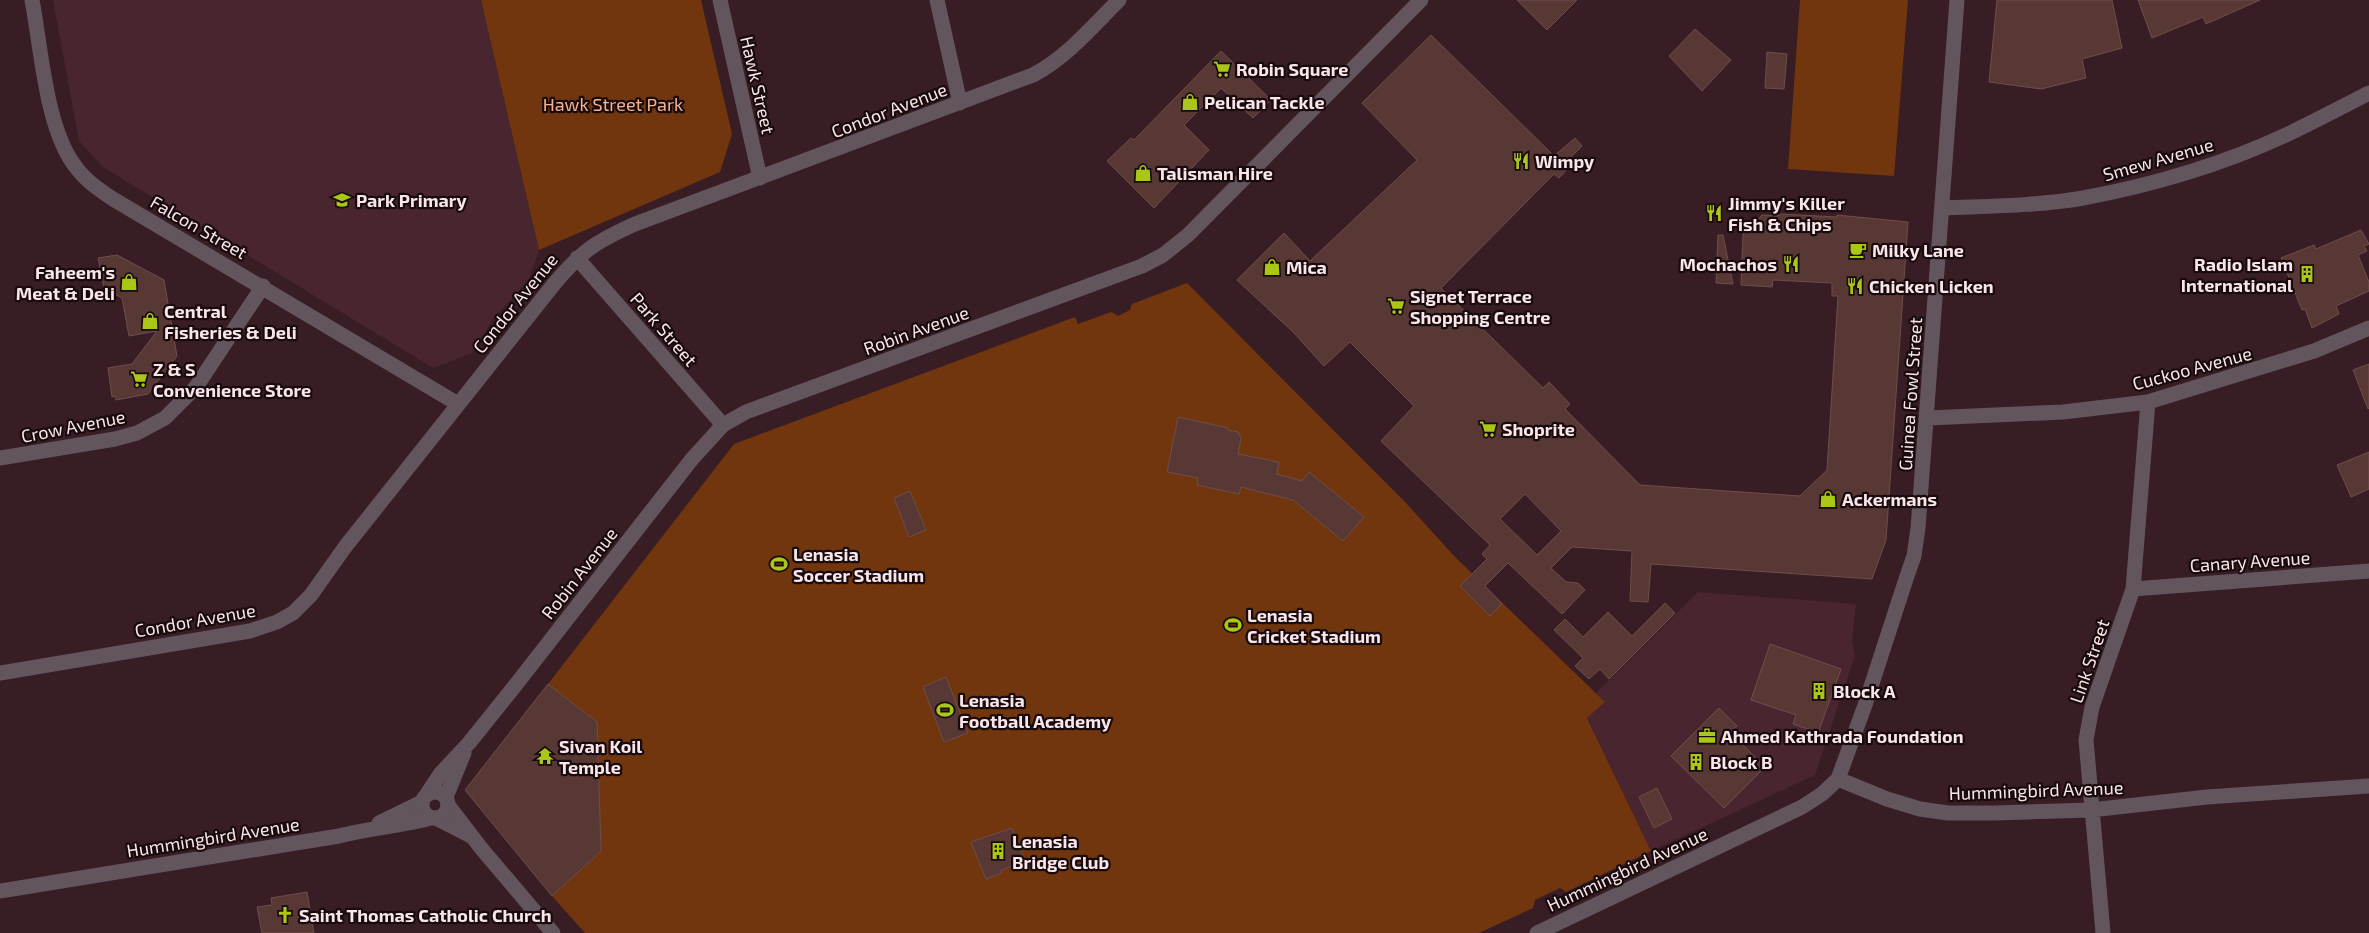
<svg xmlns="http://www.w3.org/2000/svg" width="2369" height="933" font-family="'Exo 2',sans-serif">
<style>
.built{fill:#49252f}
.green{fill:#71360e}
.building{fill:#583835;stroke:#6f4e4a;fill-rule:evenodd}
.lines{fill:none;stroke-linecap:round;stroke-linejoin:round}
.minor{stroke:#62555d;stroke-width:15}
.tertiary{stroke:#62555d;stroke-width:15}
.labels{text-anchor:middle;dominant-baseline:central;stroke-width:4.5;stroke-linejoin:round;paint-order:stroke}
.poi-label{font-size:18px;font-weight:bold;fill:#fae5e9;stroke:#180b0e;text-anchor:start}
.street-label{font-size:18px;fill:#fae5e9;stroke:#180b0e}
.park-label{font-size:18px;fill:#f7b38e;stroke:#180b0e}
</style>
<rect width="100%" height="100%" fill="#391d24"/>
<!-- built -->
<path class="built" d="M53,0H481L539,250L529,280L493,319L472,353L433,368L103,167L79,141Z
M1698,592L1856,604L1852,639L1855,656L1815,775L1651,851L1587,717L1605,702L1596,693Z"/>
<!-- green -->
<path class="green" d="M481,0H701L732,134L720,172L539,250Z
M1800,0H1908L1894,176L1788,169Z
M1187,283L1406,503L1455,557L1605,702L1587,718L1651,851L1566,892L1560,888L1535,900L1533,908L1479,933H585L552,896L601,851L597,722L548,684L734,444L1075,317L1078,324L1111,312L1118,316L1130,310L1132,304Z"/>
<!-- building -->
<path class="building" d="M1517,0H1577L1547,30Z
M1997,0H2112L2122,48L2082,59L2086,78L2041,89L1989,82Z
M2138,0H2260L2206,24L2203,17L2152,38Z
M1695,29L1731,60L1702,91L1669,56Z
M1431,35L1554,156L1575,138L1582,146L1568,160L1572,164L1559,178L1554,174L1441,288L1543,388L1549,382L1570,404L1565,409L1640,485L1800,496L1827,470L1838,296H1832V283L1773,280L1772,287L1741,285L1743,234L1762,215L1777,216L1781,214L1837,217V215L1908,222L1886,540L1872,579L1651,564L1648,602L1630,601L1632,551L1572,547L1551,568L1566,582L1578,583L1585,590L1562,614L1508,563L1485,586L1502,604L1490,616L1460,586L1487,559L1482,554L1490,545L1381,441L1414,406L1350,342L1324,366L1293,332L1237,280L1284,233L1310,261L1417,160L1362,103ZM1525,494L1561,531L1537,555L1500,519Z
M1221,51L1271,100L1253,118L1221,88L1184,125L1209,150L1154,208L1107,161L1131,138L1134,140Z
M1767,52L1787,54L1784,89L1765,88Z
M2361,230L2369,244L2364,246L2367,251L2358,255L2369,282V291L2336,306L2339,314L2312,328L2305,309L2302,310L2281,258L2314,245L2316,249Z
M1718,235H1723L1733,284L1716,283Z
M117,255L164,280L177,356L148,394L116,400L115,396L112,397L108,368L132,364L157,331L129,336L122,298L104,288L98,258Z
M2369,364V408L2368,409L2353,370Z
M1178,417L1228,428V430L1238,432L1241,438L1238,454L1279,462L1277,474L1302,481L1309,472L1364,517L1343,541L1293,500L1241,487L1239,494L1197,485L1198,478L1167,472Z
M2369,452V489L2351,497L2337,465Z
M910,491L926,530L909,537L894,498Z
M1665,603L1675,613L1609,679L1600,669L1589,679L1575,666L1583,658L1554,630L1565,619L1583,637L1608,612L1632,636Z
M1770,644L1841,669L1818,733L1793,724L1796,715L1751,700Z
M946,677L968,733L944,742L923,687Z
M548,684L597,722L601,851L552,896L465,790Z
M1719,708L1737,726L1730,732L1765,767L1724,808L1671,756Z
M1657,788L1672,819L1654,828L1639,797Z
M1012,828L1025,861L1001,870L1002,873L986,879L971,842Z
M307,892L314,933H262L257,907L272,905L271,898Z"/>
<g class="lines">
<!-- minor -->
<path class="minor" d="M32,0C41,47 46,129 75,166C85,180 98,189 113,199L458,404
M720,0L760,178
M937,0L960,103
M1943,208C1989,206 2037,206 2083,198C2153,185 2224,164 2288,134C2315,121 2342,107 2369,93
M577,258L723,425
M1928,418L2063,412L2148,402L2314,351L2369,328
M0,458L115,439L137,433L165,418L196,387L263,286
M2133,589L2369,571
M0,673L250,631L277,622L293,613L311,595L345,547L554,284C583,250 595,242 635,224L1033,75C1067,57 1092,27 1119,0
M1838,779L1887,799L1920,809L1948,813H1994L2091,810L2207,797L2369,786
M448,805L481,848L553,933
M436,818L471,836
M1537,933L1802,807L1822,794L1838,779L1865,705L1906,579L1914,556L1918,528L1957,0
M2103,933L2086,740L2092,707L2133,589L2148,402"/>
<!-- tertiary -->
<path class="tertiary" d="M422 805a13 13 0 1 1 26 0a13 13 0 1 1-26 0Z
M427,794L441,773L469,743L514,687L692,459L723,425L746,412L1142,266L1163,255L1188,235L1421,0
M446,797L464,753
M379,823L422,802
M0,891L339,836C370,828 401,826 431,818"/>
</g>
<!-- icons -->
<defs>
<g id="supermarket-bare" transform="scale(1.35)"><path d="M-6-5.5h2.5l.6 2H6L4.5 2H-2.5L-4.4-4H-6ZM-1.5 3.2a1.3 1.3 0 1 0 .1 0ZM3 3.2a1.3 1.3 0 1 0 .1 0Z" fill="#abc716" stroke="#180b0e" stroke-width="2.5" paint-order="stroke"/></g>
<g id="shop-bare" transform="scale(1.35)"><path d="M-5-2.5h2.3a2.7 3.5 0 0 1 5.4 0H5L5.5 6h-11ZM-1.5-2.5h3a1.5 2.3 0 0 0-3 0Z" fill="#abc716" stroke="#180b0e" stroke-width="2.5" paint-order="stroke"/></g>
<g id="restaurant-bare" transform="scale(1.35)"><path d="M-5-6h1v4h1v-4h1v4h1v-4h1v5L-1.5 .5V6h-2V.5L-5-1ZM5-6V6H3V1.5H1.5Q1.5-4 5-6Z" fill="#abc716" stroke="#180b0e" stroke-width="2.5" paint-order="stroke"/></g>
<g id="school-bare" transform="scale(1.35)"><path d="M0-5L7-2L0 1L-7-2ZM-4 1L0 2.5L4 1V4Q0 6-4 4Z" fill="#abc716" stroke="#180b0e" stroke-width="2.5" paint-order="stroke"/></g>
<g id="cafe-bare" transform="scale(1.35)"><path d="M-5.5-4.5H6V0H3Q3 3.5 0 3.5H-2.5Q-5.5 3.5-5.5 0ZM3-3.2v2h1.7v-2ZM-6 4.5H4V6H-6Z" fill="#abc716" stroke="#180b0e" stroke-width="2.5" paint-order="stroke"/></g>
<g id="building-bare" transform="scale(1.35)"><path d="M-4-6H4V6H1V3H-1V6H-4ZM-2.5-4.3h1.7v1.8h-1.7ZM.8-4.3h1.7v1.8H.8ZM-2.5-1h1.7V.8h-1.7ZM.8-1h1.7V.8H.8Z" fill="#abc716" stroke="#180b0e" stroke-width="2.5" paint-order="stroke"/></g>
<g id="stadium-bare" transform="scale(1.35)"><path d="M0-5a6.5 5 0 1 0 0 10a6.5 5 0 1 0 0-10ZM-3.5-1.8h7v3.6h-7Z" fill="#abc716" stroke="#180b0e" stroke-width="2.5" paint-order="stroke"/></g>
<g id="office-bare" transform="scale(1.35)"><path d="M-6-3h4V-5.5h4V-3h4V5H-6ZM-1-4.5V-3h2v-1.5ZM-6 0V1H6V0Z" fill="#abc716" stroke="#180b0e" stroke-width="2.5" paint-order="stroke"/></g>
<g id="temple-bare" transform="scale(1.35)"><path d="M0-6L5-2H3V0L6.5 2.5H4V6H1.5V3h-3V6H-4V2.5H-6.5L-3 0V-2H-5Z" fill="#abc716" stroke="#180b0e" stroke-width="2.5" paint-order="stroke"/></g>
<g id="church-bare" transform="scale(1.35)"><path d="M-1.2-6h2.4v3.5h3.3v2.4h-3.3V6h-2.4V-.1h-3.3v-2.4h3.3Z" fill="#abc716" stroke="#180b0e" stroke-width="2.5" paint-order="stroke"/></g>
</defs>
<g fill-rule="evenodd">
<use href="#supermarket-bare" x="1222" y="69"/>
<use href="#shop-bare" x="1190" y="102"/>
<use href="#restaurant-bare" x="1521" y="161"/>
<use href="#shop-bare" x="1143" y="173"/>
<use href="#school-bare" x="342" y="200"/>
<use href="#restaurant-bare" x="1714" y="213"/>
<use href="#cafe-bare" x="1858" y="250"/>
<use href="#restaurant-bare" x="1791" y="264"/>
<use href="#shop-bare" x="1272" y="267"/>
<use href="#building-bare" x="2307" y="274"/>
<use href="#shop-bare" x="129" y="282"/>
<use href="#restaurant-bare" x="1855" y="286"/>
<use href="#supermarket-bare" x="1396" y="306"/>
<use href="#shop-bare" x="150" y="321"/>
<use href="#supermarket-bare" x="139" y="379"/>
<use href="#supermarket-bare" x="1488" y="429"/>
<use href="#shop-bare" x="1828" y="499"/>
<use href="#stadium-bare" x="779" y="564"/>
<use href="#stadium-bare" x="1233" y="625"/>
<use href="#building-bare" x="1819" y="691"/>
<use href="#stadium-bare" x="945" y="710"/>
<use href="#office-bare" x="1707" y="736"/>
<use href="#temple-bare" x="545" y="756"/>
<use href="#building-bare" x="1696" y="762"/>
<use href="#building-bare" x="998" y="851"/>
<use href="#church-bare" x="285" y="915"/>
</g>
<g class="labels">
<!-- poi labels -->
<g class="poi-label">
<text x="1236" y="69">Robin Square</text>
<text x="1204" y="102">Pelican Tackle</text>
<text x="1535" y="161">Wimpy</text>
<text x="1157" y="173">Talisman Hire</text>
<text x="356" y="200">Park Primary</text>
<text x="1728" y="203">Jimmy's Killer<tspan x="1728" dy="21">Fish &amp; Chips</tspan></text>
<text x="1872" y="250">Milky Lane</text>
<text x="1777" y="264" text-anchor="end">Mochachos</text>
<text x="2293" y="264" text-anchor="end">Radio Islam<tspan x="2293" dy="21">International</tspan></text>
<text x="1286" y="267">Mica</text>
<text x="115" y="272" text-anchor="end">Faheem's<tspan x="115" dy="21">Meat &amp; Deli</tspan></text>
<text x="1869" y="286">Chicken Licken</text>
<text x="1410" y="296">Signet Terrace<tspan x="1410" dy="21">Shopping Centre</tspan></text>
<text x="164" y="311">Central<tspan x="164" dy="21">Fisheries &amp; Deli</tspan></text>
<text x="153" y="369">Z &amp; S<tspan x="153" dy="21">Convenience Store</tspan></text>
<text x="1502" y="429">Shoprite</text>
<text x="1842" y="499">Ackermans</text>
<text x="793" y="554">Lenasia<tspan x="793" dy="21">Soccer Stadium</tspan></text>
<text x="1247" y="615">Lenasia<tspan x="1247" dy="21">Cricket Stadium</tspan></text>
<text x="1833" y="691">Block A</text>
<text x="959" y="700">Lenasia<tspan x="959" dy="21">Football Academy</tspan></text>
<text x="1721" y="736">Ahmed Kathrada Foundation</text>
<text x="559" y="746">Sivan Koil<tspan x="559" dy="21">Temple</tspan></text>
<text x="1710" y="762">Block B</text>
<text x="1012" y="841">Lenasia<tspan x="1012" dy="21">Bridge Club</tspan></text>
<text x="299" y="915">Saint Thomas Catholic Church</text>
</g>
<!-- street labels -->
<g class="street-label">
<text transform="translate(758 85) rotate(77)">Hawk Street</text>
<text transform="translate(889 110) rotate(-21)">Condor Avenue</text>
<text transform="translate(2158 159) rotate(-16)">Smew Avenue</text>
<text transform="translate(199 227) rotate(30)">Falcon Street</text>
<text transform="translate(515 303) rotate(-51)">Condor Avenue</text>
<text transform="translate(664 329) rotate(49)">Park Street</text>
<text transform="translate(916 330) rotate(-20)">Robin Avenue</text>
<text transform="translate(2192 368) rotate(-15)">Cuckoo Avenue</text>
<text transform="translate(1910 394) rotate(-86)">Guinea Fowl Street</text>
<text transform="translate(73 426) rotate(-11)">Crow Avenue</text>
<text transform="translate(2250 561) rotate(-4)">Canary Avenue</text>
<text transform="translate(579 573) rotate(-52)">Robin Avenue</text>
<text transform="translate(195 620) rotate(-10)">Condor Avenue</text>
<text transform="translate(2089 661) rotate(-71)">Link Street</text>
<text transform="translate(2036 790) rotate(-2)">Hummingbird Avenue</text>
<text transform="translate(213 837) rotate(-9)">Hummingbird Avenue</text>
<text transform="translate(1627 869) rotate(-25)">Hummingbird Avenue</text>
</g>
<!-- park labels -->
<g class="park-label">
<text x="613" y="104">Hawk Street Park</text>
</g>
</g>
</svg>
